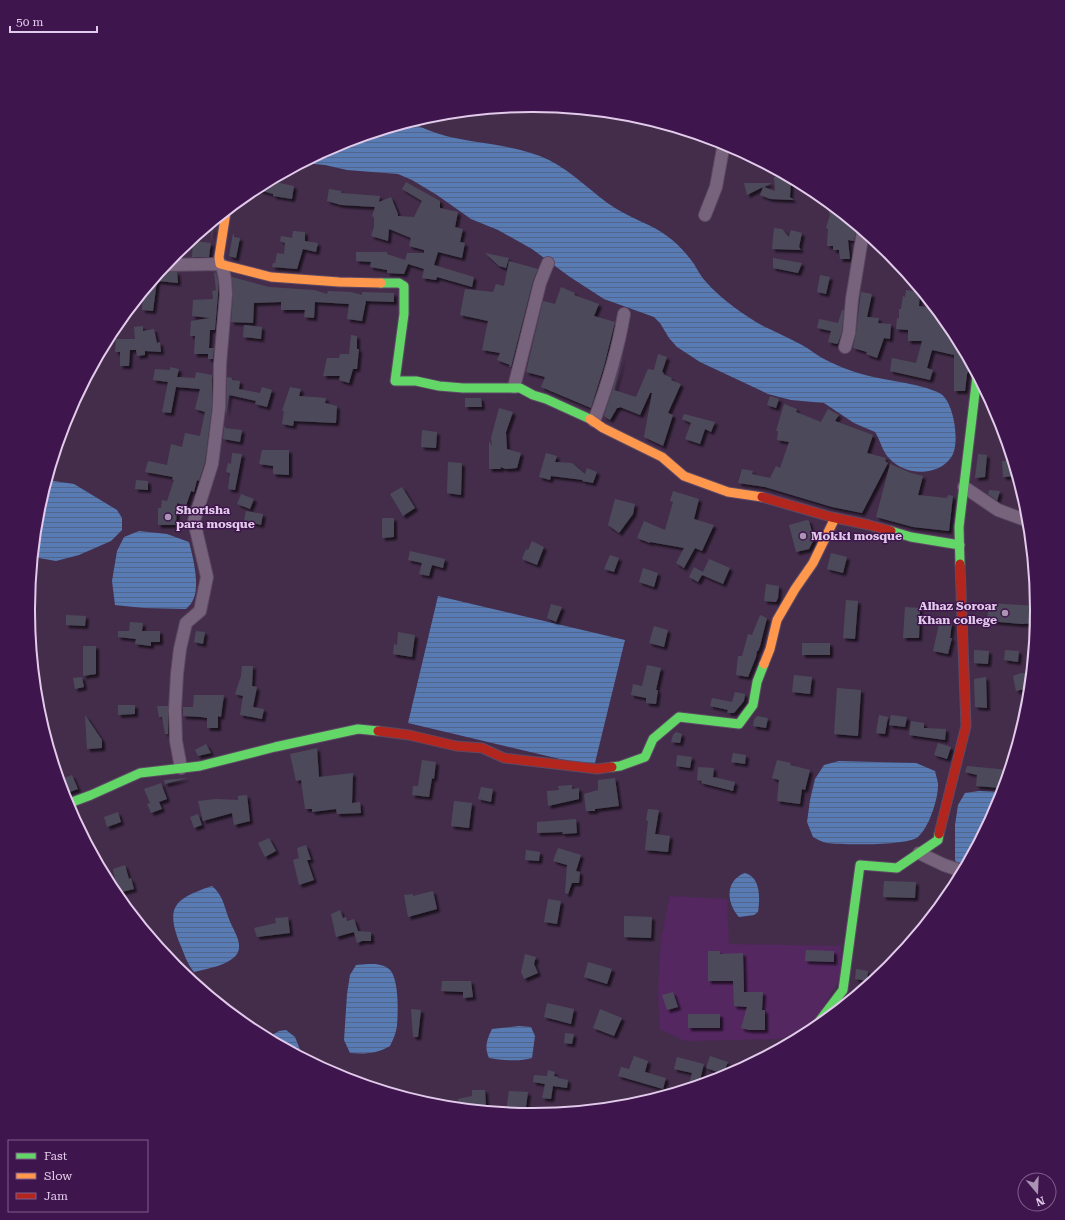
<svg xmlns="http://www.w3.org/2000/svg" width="1065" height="1220" font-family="'Roboto Serif',serif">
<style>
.built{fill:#542761}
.water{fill:url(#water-rules)}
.building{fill:#4c4a5a;filter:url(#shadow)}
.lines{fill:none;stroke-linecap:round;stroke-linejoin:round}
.street-casing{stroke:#5d4964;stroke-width:14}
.fast-casing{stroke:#5d4964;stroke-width:11}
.slow-casing{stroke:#5d4964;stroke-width:11}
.jam-casing{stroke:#5d4964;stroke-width:11}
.street{stroke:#77647c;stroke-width:12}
.fast{stroke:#63d668;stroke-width:9}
.slow{stroke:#ff974d;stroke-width:9}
.jam{stroke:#b3261e;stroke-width:9}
.poi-dot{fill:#ab93b3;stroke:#3f154d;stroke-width:1.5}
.labels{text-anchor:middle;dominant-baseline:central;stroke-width:3;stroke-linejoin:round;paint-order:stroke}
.poi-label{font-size:12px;font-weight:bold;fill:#e2caeb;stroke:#3f154d;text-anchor:start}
.rim{fill:none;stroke:#e2caeb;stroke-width:2}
</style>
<defs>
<pattern id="water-rules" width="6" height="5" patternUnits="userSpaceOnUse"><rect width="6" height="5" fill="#587bb3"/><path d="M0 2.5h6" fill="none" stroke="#51658d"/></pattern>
<filter id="shadow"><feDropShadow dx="3" dy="3" stdDeviation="1" flood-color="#0009"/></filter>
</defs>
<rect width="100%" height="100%" fill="#442d4b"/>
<!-- built -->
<path class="built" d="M670,896L727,899L729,944L841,946V975L822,1010L804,1029L780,1039L685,1041L660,1029L658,991L661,939Z"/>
<!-- water -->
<path class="water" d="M410,123C422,127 434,133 446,136C479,144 518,145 549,160C573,172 593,194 615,208C632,219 651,224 667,236C677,243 687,254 694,264C698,271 702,278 707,283C721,299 745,316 763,326C776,332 789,338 802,345C811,350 819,357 828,361C838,366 848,370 858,373C871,377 885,379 900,382C911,384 931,388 941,394C954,403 960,442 952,456C939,477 906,476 890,459C882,452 881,441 875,432L854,423L824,403L791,400L768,394L700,362L677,347L669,338L660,323L654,317L604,299L570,277L532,249L498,230L471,219L437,195L412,180L398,174L347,170L325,165L305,163L340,144Z
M47,480L74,484L117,510L122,518V530L111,541L79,555L56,561L33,557L38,511Z
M139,531L167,534L189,542C193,557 201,588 192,602C191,604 188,607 186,609L144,608L115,605L112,581L117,551L124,537Z
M438,596L625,640L594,767L408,723Z
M839,761L916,763L935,771C936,775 937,779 938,783C939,797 929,828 918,837C907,846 842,845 827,843C822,842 817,839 813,837L807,822L810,800L815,779L824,765Z
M979,791L1002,792L999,803L965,866H959L955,860V825L958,805L965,793Z
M745,873C761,877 760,899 758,912L754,915L739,917C726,903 725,880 745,873Z
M212,886C223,895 224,906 229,919C232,928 240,938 239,948C238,964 206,969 194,972C187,964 184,953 180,944C164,905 177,898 212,886Z
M368,964C376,964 385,964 391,971C399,983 398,1012 397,1026C396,1033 393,1040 390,1046C376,1054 365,1054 350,1053L344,1040L347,994L350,975L356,965Z
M519,1026L531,1027L535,1036L532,1058C519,1062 502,1060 489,1058C484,1047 487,1039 492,1029Z
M286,1030L295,1037L303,1057L267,1038L279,1031Z
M408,1093L420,1095L432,1100L433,1104L402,1095Z"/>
<!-- building -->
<path class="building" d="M786,176L791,179L790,197L794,200L770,199L760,195L763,187L747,195L744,183H772L764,187L775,191L774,177Z
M270,181L294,186L292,199L273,196V194L255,189Z
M406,182L440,201V208L458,212L455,227L463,229L460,242L465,243L462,258L438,252L434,265L474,277L472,287L437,277L436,280L422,278L424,269L408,264L404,274L387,273V270L370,267L371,262L356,261V252H387V254L405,260L407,253H424V250L409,246L411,238L389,229L388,241L371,236L374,227V217L372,216L375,207L341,205L327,201L329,189L341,191V193L380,196L379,202L391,197L398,214V216L414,217L422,201L402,189Z
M825,200L857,227L854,241L848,240L850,259H840L839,250H833V246H827L828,229L826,228L830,215Z
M212,228H213L209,257H192L193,241L211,243Z
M774,228L782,229L789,237L791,230L802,233L799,247L801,250L772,249Z
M293,231L305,232V241L318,243L316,252L303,249L297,269L272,267L273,263H275L277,253L284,254L285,243L280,241L281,236L292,238Z
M233,234H234V237L240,238L236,258L229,256Z
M485,253L509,258L506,268L499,266Z
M773,258L802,263L798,273L773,268Z
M509,261L538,269L533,281L511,367H509L510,365L497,360L500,353L482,350L488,321L460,315L465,289L493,292L496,284L504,286Z
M161,271L166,272H177L178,283L157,281L153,311L142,310L143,294Z
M214,272L216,273L218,280V294L215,330H210L209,348H214L213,359H208V354H194L195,336H190L191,321L210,318L192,316L193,300L213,299L212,291L216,290Z
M820,275L830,277L826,294L817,292Z
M232,277L269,287L314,290L327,294L328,291L351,292L362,295V292L394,293V302L366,301L362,321L347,319L349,304L315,302L314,318L304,317L305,310H281V302L254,303L253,323L231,322L233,295Z
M561,287L575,293L574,295L599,304L594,316L615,322L604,366L591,408L541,387L545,377L526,372L543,301L555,304Z
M906,290L920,292L919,306L934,308L952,330L972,367L969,370L967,374L965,391H954V355L932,350L927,368L933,370L930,380L890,371L892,358L916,363L922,341H908V330L896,329L897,318L899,319V309H901L903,296L905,297Z
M861,292L872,294L867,317L879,318L878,323L891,324L890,339L884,338L877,358L866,354L867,352L853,348L856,334Z
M842,310H844L842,332L838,343L837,344L828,342L831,331L817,328L819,319L838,323Z
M244,325L262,327L261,339L243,337Z
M143,326V331L154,329L157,343L160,342L161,352L145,351V355L137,356L136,350H130L129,366H120V352H115L116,339H135L134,327Z
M351,335L357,336V349H359L357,369H353L349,383L339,380L340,376H323L327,358H339L340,354H349Z
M624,352L614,390L636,397L648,369L654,370L658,354L667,357L662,372L664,373L663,374L672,378L671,380L681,384L668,413L673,415L663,446L644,437L652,393H650L640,415L620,407L619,408H617L610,420L604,416Z
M170,367L179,369L177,377L195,378L196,372L212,375V407L205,462L199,481L197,480L194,492L191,491L186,506L177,503L176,525H158V508H161L162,500L167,501L174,480L172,479L173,477L145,472L148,461L167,465L171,444L182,447L185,433L200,436L205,412L195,409L200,389L176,387L171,413L162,412L168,382L153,380L155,369L170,370Z
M227,377L232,378V380L240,381L239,389L260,393L262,387L272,390L267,407L255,404L256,401L229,395L226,416Z
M290,387L301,389L299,396L326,398L325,403L337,406L336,423L294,421L293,426L282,424L284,411H282Z
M770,396L779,399L776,408L767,405Z
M465,398H481L482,407H465Z
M784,404L797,409L796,412L821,422L828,409L839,415L835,421L873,435L867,453L886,458L885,461L888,463L862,513L832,507L765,487L738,483L742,469L753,471L752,474L770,478L776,466L780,468L789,442L777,440L778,431H776Z
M499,408L513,412L506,432L507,449L521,453L517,468L506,469L500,467L501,469H489V441L492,446L491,438Z
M684,414L715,422L711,432L705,429L700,444L685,439L691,423L682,419Z
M224,425L225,428L242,430L240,442L223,439Z
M422,430L437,432L436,448L421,447Z
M262,450H289V475L273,474V466L259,464Z
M232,453L242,454L235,490L228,489L230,473L226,472L228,463L231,464Z
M546,453L557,456L555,462L572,463L585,474L587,468L597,472L593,483L582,481L583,480L551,476L550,480L539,477Z
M978,454L987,455L985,477L975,478Z
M1012,460L1017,476L1003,477L1002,461Z
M448,462L462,463L461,495L447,493Z
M890,464L911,473L923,476L918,495L947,498L948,495L953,496L949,531L913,527L876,517Z
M136,480L148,481V490L135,489Z
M402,487L415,508L403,516L390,494Z
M989,490L1000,491L997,501L988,494Z
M673,491L699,499L694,519L714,525L702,551L695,548L684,568L676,563L684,548L650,542V543L637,538L644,521L665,530L673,502L670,501Z
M241,494L254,499L250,509L237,504Z
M615,499L635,504L633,514L619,533L608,525Z
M246,511L263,514L261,525L244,521Z
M382,518H394V537L382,538Z
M807,520L809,521L814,539L809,549L796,552L789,525Z
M532,541L544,547L537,565L522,559L526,549L528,550Z
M410,551L445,559L443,568L432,565L429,576L419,574L422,563L408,560Z
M831,553L847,557L843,573L827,569Z
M610,555L619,558L614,572L604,569Z
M709,559L730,568L723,584L702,575L698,582L689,577L694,567L703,572Z
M643,568L658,573L654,587L639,582Z
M766,584L779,586L778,598L776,602L764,601Z
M846,600L858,601L855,639L843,638Z
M989,603L1037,606L1036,623L1022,624L987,621Z
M551,604L562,607L556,622L547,618Z
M905,607L920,608L919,638H903Z
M66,615L86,616L85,626L66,625Z
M760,615L767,618L760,646L758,651H757L756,657L748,677L736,675L738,656H742L748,634L752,635Z
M940,620L952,623L950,638H952L948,654L933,651Z
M130,622L143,623L142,631H160V642H151V646L135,644L136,639L118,637V631H129Z
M654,626L668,630L664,647L649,643Z
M196,631L205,632L203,644L194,642Z
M398,632L415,635L412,657L393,654L394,644L397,645Z
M802,643H830V655H802Z
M83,646H96V674L83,676Z
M974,650L989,651L988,664L974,663Z
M1005,650L1019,651L1018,662L1004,660Z
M647,665L661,668L656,690H658L656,704L646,703V698L631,695L633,684L642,686Z
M242,666H253L252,686L257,687L253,707L264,709L262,719L240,715L243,696L235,694L241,676Z
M1021,673H1031L1029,688L1016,691L1013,676Z
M794,675L812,677L810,694L792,692Z
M82,677L84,687L75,689L73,678Z
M986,677L987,708L975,707L974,679Z
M837,688L861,690L858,736L834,734Z
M735,692L745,694L744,701L734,713H727L728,710L710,706L712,698L732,702Z
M194,695H224L221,717L218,716V728H207V718L201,717L183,716V707H193Z
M118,705H135V714L118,715Z
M157,706H168V734H165L162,717H159Z
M85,715L102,740V748L87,749Z
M879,715L888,717L885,734L876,733Z
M891,715L907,717L905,727L889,725Z
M757,716L768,718L766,728L753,726L754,720Z
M911,721L924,723V728L946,729L945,740L909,735Z
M676,732L682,734L680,743L671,742L673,735Z
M938,743L951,747L947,759L934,755Z
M206,744L211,753L198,756L195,750Z
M322,747L317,748L319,777L353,773L352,803L360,802L361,813L337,814L336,809L312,812V809H305L301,780L296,781L290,754Z
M733,753L746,755L745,764L731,762Z
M677,755L692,757L690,768L676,766Z
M422,760L436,762L434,779L432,778L429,797L412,795L413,786H418Z
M777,760L791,763L790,765L810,770L805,790L802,789L800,804L777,801L779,780L772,778Z
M967,766L1009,770L1005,782L1001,780L1000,788L976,786L977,775L965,772Z
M698,767L714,768L713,777L735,782L733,791L701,783L702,781L697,780Z
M72,775L78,789L64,794L59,780Z
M188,778L165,784L164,780Z
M615,778L619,806L595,809V811H586L584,794L598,790V780Z
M161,783L167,799L159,802L162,809L151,813L147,804L150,803L144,789Z
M572,785V789L579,788V799L548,806L547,791L559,790L558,786Z
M481,787L493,789L491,802L478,799Z
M247,795L250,821L234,825L232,813L203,821L198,801L216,799L238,800V796Z
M454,801L472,803L469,828L451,826Z
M648,809L659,810L655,834L670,836L668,852L645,850L648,821L646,820Z
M118,812L121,822L107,827L104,817Z
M198,814L202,825L194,828L190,817Z
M576,819L577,833L562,834L563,832L537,833V822Z
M269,838L276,851L265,857L258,843Z
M306,845L311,860H307L314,880L299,885L293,860L299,858L297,848Z
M558,848L581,855L576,871L580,872L579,883H572L568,894L565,893L567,865L553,861Z
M526,850L540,852L539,861L525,860Z
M125,865L129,879L131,878L134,889L118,893L113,869Z
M884,881L916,882L915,898L883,897Z
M433,891L437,909L408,917L404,895L413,894V896Z
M548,899L561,901L557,924L544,922Z
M340,910L343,918L346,917L347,921L354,919L358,931H357L371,932V941H362L357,943L354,932L336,937L331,914Z
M624,916L652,917L651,938L624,937Z
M288,917L290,933L257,937L254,928L276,923L275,918Z
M806,950L834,951V962L805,961Z
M708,951H720V954L743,953L744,992H763L762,1010H765V1030H749L741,1028L747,1007L734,1006L733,981H708Z
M525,954L536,957L534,964L538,973L524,979L521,972Z
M588,962L612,969L607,984L584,977Z
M856,969L868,971L867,981L855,979Z
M442,981H471L473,997L463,998V992L441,991Z
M673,992L678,1007L667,1010L662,995Z
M547,1003L574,1009L571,1024L544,1017Z
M411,1009L421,1010L418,1037H413Z
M600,1009L622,1018L614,1036L593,1028Z
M688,1014H720V1028H688Z
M565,1033L574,1034L572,1044L564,1043Z
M634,1056L648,1061L645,1072L666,1078L663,1089L618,1076L621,1067L629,1069Z
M710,1056L728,1062L723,1074L706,1068Z
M677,1057L704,1064L699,1084L688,1087L692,1073L674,1069Z
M548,1070L555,1072L554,1076L558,1077V1078L568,1080L567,1088L553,1086L551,1099L542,1098L545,1084L533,1082L534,1075L547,1076Z
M472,1090H485L486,1106L470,1107L471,1108L460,1107L458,1099L472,1096Z
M509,1091L528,1092L525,1114L506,1112Z"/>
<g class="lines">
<!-- street casing -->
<g class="street-casing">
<path id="street" d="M705,215L716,187L724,143
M166,265L220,264
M845,347L849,333L852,299L863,232
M514,387L540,283L548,263
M594,421C607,386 618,350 624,314
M964,487L998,510L1028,521
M181,768L176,741L175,710L177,674L180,649L186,623L200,611L207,577L194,521L212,464L219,408L220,364L226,294L225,279L222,265
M919,853L944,865L962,871"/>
</g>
<!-- fast casing -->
<g class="fast-casing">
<path id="fast" d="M381,283H399L404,286V314L395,381H416L439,386L463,388H520L533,395L546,399L590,419
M891,531L911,537L960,545
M960,564L959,527L977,376
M612,767L620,766L645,757L653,739L679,717L739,724L753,705L757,682L764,664
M67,804L91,795L140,773L200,766L275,747L358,729L378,731
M815,1027L843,990L860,865L897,868L938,840L939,834"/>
</g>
<!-- slow casing -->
<g class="slow-casing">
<path id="slow" d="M226,212L219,257L220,264L271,277L339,282L381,283
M590,419L603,428L662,457L684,476L728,492L762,497
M764,664L770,649L777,620L795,589L813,563L835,518"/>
</g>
<!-- jam casing -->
<g class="jam-casing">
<path id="jam" d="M762,497L831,517L869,525L891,531
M378,731L409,735L456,746L482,748L504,758L597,769L612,767
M939,834L966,726L960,564"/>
</g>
<!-- street -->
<use href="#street" class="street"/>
<!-- fast -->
<use href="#fast" class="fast"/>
<!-- slow -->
<use href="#slow" class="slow"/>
<!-- jam -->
<use href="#jam" class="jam"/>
</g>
<!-- markers -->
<g class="poi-dot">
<circle cx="168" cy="517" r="4"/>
<circle cx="803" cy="536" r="4"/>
<circle cx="1005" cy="613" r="4"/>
</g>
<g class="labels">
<!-- poi labels -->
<g class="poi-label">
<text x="176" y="510">Shorisha<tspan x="176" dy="14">para mosque</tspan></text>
<text x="811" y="536">Mokki mosque</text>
<text x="997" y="606" text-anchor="end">Alhaz Soroar<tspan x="997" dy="14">Khan college</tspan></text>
</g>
</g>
<!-- crop -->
<path d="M0 0H1065V1220H0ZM532 112H533A497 497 0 0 1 1030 609V611A497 497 0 0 1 533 1108H532A497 497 0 0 1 35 611V609A497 497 0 0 1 532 112Z" fill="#3f154d" fill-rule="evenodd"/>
<path class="rim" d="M532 112H533A497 497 0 0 1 1030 609V611A497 497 0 0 1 533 1108H532A497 497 0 0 1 35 611V609A497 497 0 0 1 532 112Z"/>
<!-- legend -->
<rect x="8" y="1140" width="140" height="72" fill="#3f154d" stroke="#805d8c"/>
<rect x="16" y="1153" width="20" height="6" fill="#63d668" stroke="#805d8c"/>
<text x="44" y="1160" font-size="12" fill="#e2caeb">Fast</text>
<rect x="16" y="1173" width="20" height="6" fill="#ff974d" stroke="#805d8c"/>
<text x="44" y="1180" font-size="12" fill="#e2caeb">Slow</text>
<rect x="16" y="1193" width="20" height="6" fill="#b3261e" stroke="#805d8c"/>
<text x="44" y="1200" font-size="12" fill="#e2caeb">Jam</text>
<!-- north arrow -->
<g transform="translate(1037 1192) rotate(161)"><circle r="19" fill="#3f154d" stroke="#805d8c"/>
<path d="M0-3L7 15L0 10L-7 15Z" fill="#ab93b3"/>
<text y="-6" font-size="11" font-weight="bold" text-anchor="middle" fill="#e2caeb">N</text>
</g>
<!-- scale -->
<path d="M10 26v6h87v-6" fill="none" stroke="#e2caeb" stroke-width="2"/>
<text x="16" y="26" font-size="12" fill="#e2caeb" stroke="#3f154d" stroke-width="3" paint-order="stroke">50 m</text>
</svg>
